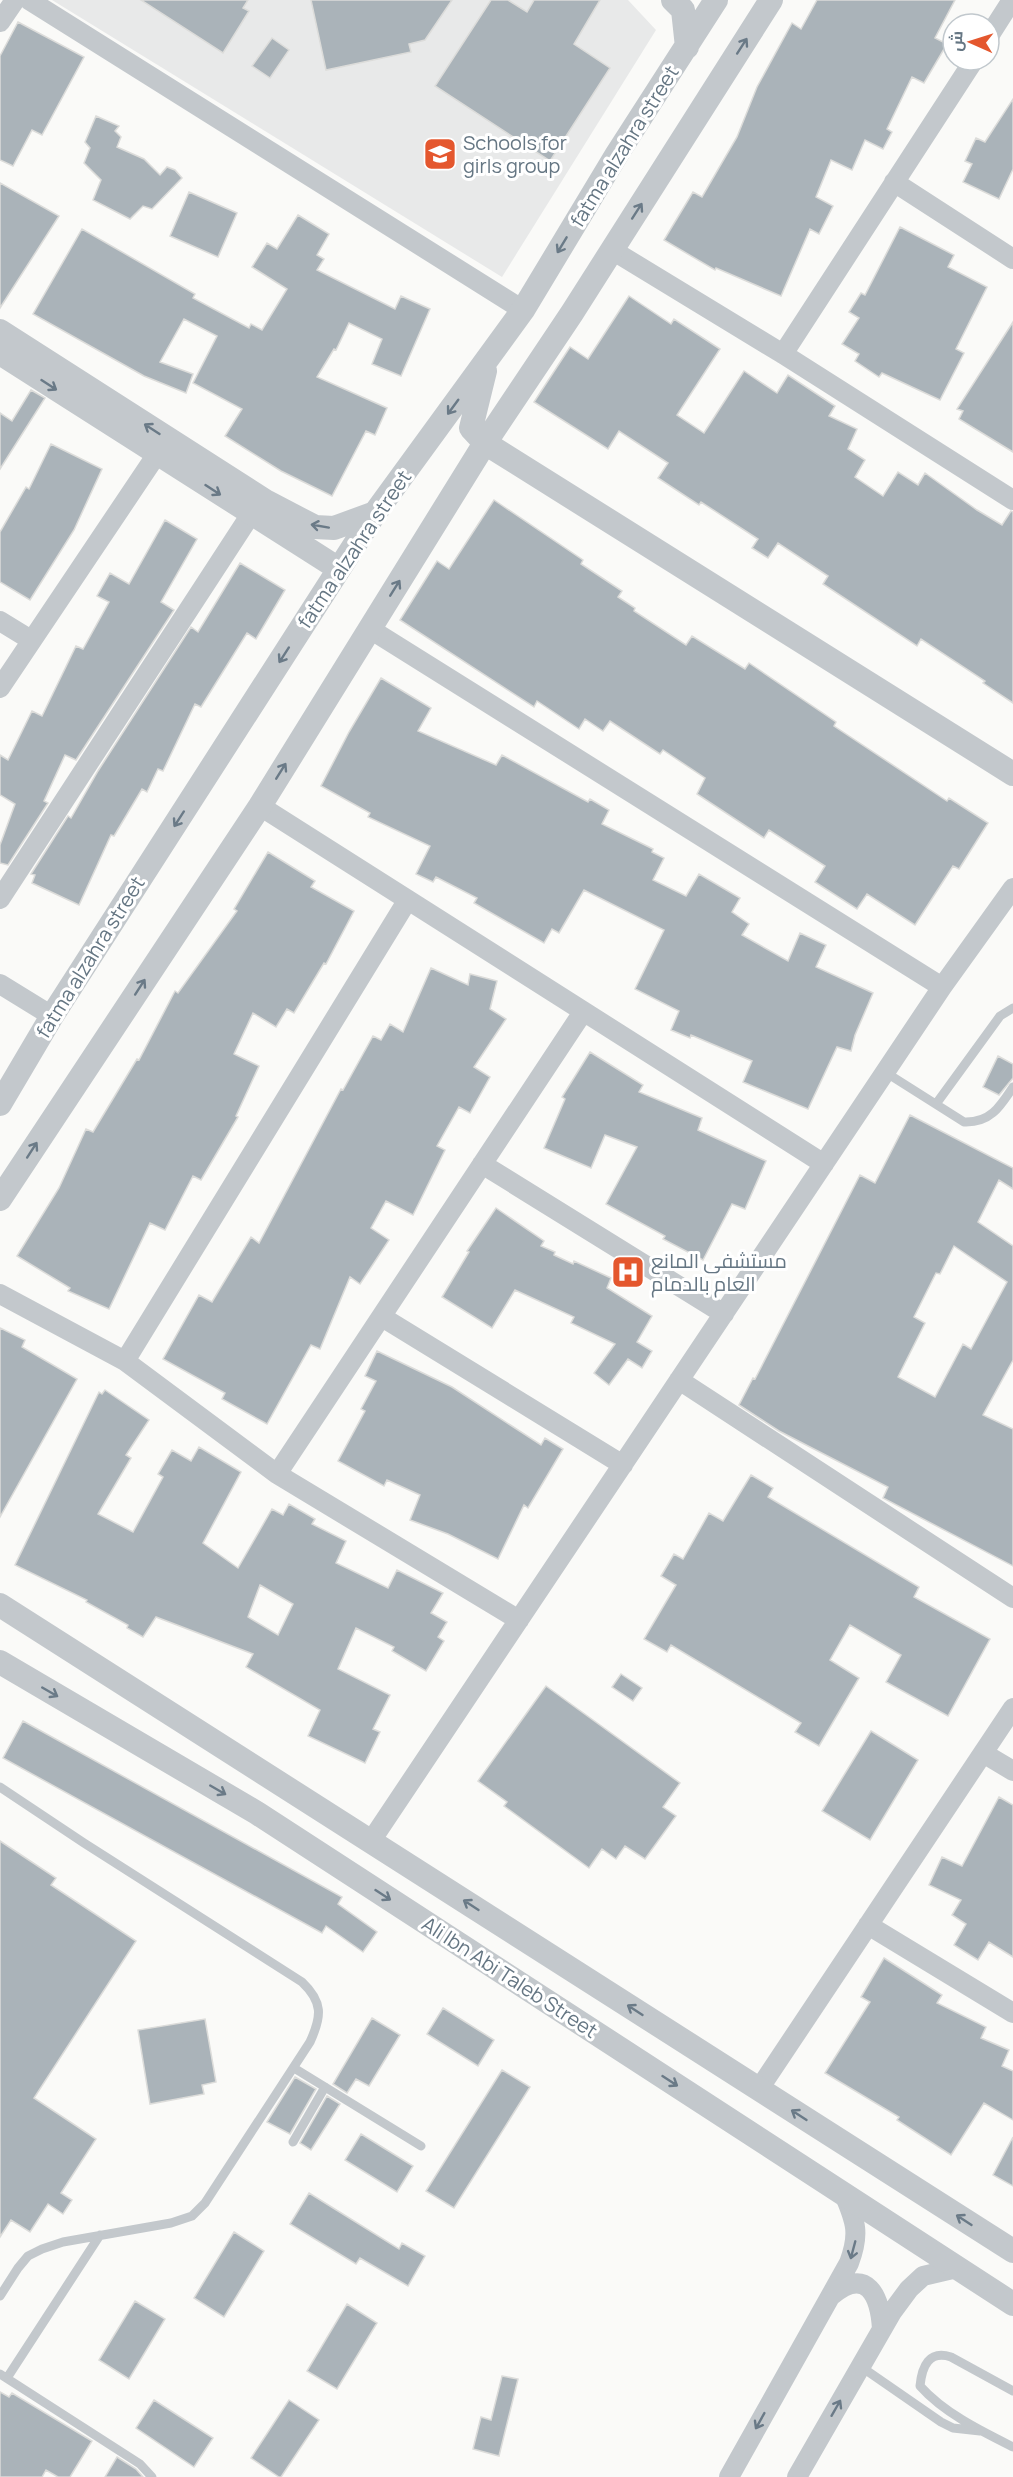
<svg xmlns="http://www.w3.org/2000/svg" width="1013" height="2477" font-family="Manrope,Cairo,sans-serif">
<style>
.built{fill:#e8e9e9}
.building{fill:#aab3b9;stroke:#dcdcda;stroke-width:1.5;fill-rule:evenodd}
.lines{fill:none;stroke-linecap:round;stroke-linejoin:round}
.service{stroke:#c3c8cc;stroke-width:9}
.minor{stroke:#c3c8cc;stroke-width:20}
.tertiary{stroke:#c3c8cc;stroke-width:24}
.oneway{stroke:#6a7a87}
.labels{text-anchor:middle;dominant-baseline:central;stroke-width:6;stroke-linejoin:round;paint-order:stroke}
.poi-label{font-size:20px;fill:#657683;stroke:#fff;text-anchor:start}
.street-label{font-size:20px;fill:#657683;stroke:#fff}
</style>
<rect width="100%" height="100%" fill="#fafaf8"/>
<!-- built -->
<path class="built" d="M52,0H628L656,30L502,277Z"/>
<!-- building -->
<path class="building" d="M141,0H248L243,8L249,11L223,53Z
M311,0H452L425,40L409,44L411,52L326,70Z
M491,0H508L527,12L534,0H600L574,44L610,68L550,161L435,86Z
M817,0H955L935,38L947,44L924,83L912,77L887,129L892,132L883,149L865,140L852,170L831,160L816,197L833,206L819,234L810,229L781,296L716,268L715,270L664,240L693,192L702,197L737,137L757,87L792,23L801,29Z
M18,22L84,57L42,135L32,130L13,166L0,160V56Z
M272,38L289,50L270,78L252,66Z
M1013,99V169L999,199L963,182L972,164L965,161L976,138L985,142Z
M96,116L119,126L115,131L121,137L117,147L144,159L160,175L167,167L175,170L182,178L152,209L143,206L130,219L93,200L101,180L84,163L90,148L85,142Z
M0,183L59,216L0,308Z
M189,192L237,213L218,257L170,236Z
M298,215L329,234L317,255L324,259L317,270L395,309L401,296L430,309L401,376L372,364L382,339L349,323L336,350L334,349L317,377L387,408L375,435L366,431L332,496L281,471L225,436L242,409L193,383L217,336L184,319L160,362L193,374L186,393L144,376L33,314L82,229L195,294L193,298L249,328L251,324L262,330L287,289L252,267L267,243L277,249Z
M900,227L954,255L948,267L987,287L956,349L964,353L940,400L882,373L879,377L855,361L859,354L842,344L859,318L849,312L861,293L865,295Z
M629,296L671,324L674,319L720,349L677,415L704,433L744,371L777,393L788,375L835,406L829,416L857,429L848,449L865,460L855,477L883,496L898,472L918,485L925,473L977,510L1002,525L1011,511L1013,512V703L983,683L985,681L921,639L917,646L823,584L828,576L778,543L768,558L752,548L758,539L701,502L699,505L658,478L668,463L619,431L608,449L534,402L570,347L588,359Z
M1013,322V452L959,419L963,411L957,409Z
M31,390L45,398L0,469V413L12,421Z
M51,444L102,469L74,530L30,600L0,582V532L26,487L29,489Z
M494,500L583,560L581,564L622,591L618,597L635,608L634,611L686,645L692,636L745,669L749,663L836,722L834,726L947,801L949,798L988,823L959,869L953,866L915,925L867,894L857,909L815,882L825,866L769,830L764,838L697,794L705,778L663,750L660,754L610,721L603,731L585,719L579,729L537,701L534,707L400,620L437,561L449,569Z
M165,520L197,539L161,602L174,610L76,760L65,755L44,801L48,803L8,865L0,863V845L15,804L0,795V755L8,760L32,711L42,716L76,646L83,649L109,602L97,596L110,573L129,584Z
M240,563L285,590L256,639L247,633L201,707L195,704L163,771L158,769L147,792L142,789L114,836L111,835L79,905L32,883L35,875L31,874L68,816L71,818L98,771L191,627L198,632Z
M381,678L431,708L418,731L496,765L502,755L588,802L590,799L609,810L602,824L653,849L652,852L664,858L653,880L686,896L699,874L740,898L732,912L749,924L742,935L788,961L800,933L826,945L816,967L873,993L855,1035L851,1051L837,1047L808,1109L743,1082L752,1061L691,1035L690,1038L671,1030L679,1011L635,989L664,930L584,890L559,933L552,929L544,943L474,903L477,898L436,877L433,882L416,874L430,846L368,817L370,813L321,786L349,732Z
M268,852L315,881L311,887L354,911L326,964L324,963L294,1013L287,1009L276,1027L253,1013L234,1054L259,1066L236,1116L238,1117L201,1180L193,1176L165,1230L150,1223L109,1309L68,1291L70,1288L17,1256L59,1188L86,1129L93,1132L137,1059L139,1060L175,991L178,993L237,911L234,909Z
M431,968L468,985L470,974L497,981L490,1009L506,1019L474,1067L490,1077L470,1113L459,1107L437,1146L445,1150L413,1215L386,1201L371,1228L389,1240L360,1284L350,1277L320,1349L311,1345L267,1424L222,1399L225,1393L163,1359L199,1295L212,1302L251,1237L259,1243L341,1089L343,1090L373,1036L381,1040L390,1024L403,1032Z
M590,1052L643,1085L639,1092L702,1118L698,1130L766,1161L745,1209L732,1204L703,1260L663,1239L665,1236L606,1204L637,1147L605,1135L591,1168L544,1148L565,1099L562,1097Z
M998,1056L1013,1064V1078L999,1095L983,1087Z
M910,1115L1013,1168V1189L999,1180L978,1222L1013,1246V1360L983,1415L1013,1429V1566L883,1498L888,1487L779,1431L739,1405L753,1378L755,1379L860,1175L875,1183ZM954,1246L1007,1282L971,1349L963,1344L935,1397L898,1377L925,1323L914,1317L936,1273L940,1274Z
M496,1208L544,1241L541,1246L555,1252L554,1255L573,1264L574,1261L611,1278L607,1288L652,1316L637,1342L652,1351L642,1368L628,1359L609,1385L594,1373L615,1344L571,1323L574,1317L515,1290L492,1328L442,1297L469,1252L467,1251Z
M0,1328L25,1340L22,1347L77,1379L0,1517Z
M377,1351L452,1387L541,1445L545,1438L563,1449L528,1508L524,1505L498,1559L448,1534L410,1520L420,1495L387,1480L384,1486L338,1461L365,1411L361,1409L376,1381L365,1376Z
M105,1390L149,1420L126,1455L131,1458L98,1514L133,1532L163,1477L158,1474L172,1450L191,1461L199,1447L241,1472L203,1543L238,1568L272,1509L283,1515L289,1504L315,1519L312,1524L346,1541L336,1563L388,1588L397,1570L443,1593L431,1613L447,1622L438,1637L444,1641L426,1671L392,1651L394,1647L356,1628L338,1669L390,1695L373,1729L380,1732L365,1763L308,1736L320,1710L246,1667L253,1654L156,1617L143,1637L127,1628L128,1625L86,1602L87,1600L15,1565L99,1392L102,1394ZM260,1585L293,1604L278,1635L248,1617Z
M751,1475L773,1488L768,1497L919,1587L914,1597L990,1639L948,1716L886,1682L901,1655L850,1625L830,1660L859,1678L819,1746L795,1732L801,1723L671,1645L667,1652L644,1639L676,1585L661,1576L674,1554L683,1559L709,1513L723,1521Z
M621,1674L642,1688L633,1701L612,1687Z
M546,1686L680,1783L663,1807L676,1816L645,1859L625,1846L616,1859L602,1849L589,1868L504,1806L507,1802L478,1781Z
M23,1721L342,1897L338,1904L377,1932L363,1952L326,1926L322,1933L3,1758Z
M871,1731L918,1760L870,1840L822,1811Z
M999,1797L1013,1805V1957L989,1942L978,1960L954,1945L966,1924L952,1915L961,1900L929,1885L942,1857L962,1866Z
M0,1841L56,1878L51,1885L136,1941L34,2098L96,2139L61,2193L72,2200L63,2214L48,2204L30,2232L11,2220L0,2237Z
M884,1958L942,1995L937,2003L986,2027L981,2038L1009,2050L1002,2066L1013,2071V2120L984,2103L951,2155L897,2120L899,2117L825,2073L870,2002L861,1997Z
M443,2008L494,2040L478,2066L427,2034Z
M372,2018L400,2035L369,2086L356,2079L347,2093L333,2084Z
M205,2019L216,2082L202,2085L204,2094L150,2104L138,2030Z
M502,2070L530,2087L454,2208L426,2191Z
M295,2077L316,2089L290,2134L267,2122Z
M327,2096L340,2104L311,2150L300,2143Z
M361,2134L413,2166L397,2192L345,2160Z
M1013,2137V2186L993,2175Z
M309,2193L399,2249L402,2243L425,2256L408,2286L360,2258L356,2264L290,2224Z
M234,2232L264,2251L224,2317L194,2298Z
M135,2301L165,2319L129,2379L99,2360Z
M347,2304L377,2323L337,2389L307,2371Z
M502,2376L518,2379L499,2456L473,2449L481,2417L491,2420Z
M0,2392L9,2397L12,2393L92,2441L70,2477H58L46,2470L42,2477H0Z
M154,2400L213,2438L194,2467L136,2428Z
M289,2400L319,2420L281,2477H279L251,2458Z
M117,2457L136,2469L143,2477H105Z"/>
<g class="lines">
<!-- service -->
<path class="service" d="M885,1072L964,1122C990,1123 1000,1107 1013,1087
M936,1104L1000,1016L1013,1008
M0,1787L84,1843L302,1982C323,2002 322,2016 310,2042L205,2203L192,2216L171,2223L63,2242L42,2249L28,2256L18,2268L0,2296
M294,2068L421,2146
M293,2142L325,2087
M860,2366L941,2422L953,2428L980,2431
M0,2374L140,2464L152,2477
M7,2378L100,2235
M1013,2391L951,2357C929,2350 922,2366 920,2386C944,2413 981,2431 1013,2447"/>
<!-- minor -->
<path class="minor" d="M29,0L523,310
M0,22L15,0
M989,36L1012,0
M894,182L1013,259
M612,250L783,354L1013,500
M783,354L974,60
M0,621L31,640
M370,629L942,987
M0,688L157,454
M260,806L824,1164
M0,899L251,514
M0,984L52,1016
M482,1164L724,1314
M0,1294L125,1361L277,1474L519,1620
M382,1317L623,1465
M125,1361L407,901
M679,1380L1013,1598
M277,1474L583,1012
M983,1753L1013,1771
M371,1841L942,987L1013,888
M868,1925L1013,2013
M759,2089L1013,1708
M832,2295C867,2266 880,2296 882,2329
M729,2477L849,2263C860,2234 856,2222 844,2194
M797,2477L892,2312L909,2289L923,2276L957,2268"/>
<!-- tertiary -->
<path class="tertiary" d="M673,0L683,10L687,47
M0,331L267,502L315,527L334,528L375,513
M0,353L339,569
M485,371L471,428L485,443L1013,774
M0,1104L52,1016L375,513L523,310L617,154L716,0
M0,1199L260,806L485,443L572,313L771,0
M0,1605L1013,2251
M0,1662L257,1813L1013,2304"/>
</g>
<!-- one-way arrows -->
<defs><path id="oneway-shaft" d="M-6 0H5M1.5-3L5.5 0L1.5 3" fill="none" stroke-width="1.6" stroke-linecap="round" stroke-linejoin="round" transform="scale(1.5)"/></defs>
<g class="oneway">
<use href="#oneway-shaft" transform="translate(742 46) rotate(-57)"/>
<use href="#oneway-shaft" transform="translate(637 211) rotate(-57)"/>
<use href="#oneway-shaft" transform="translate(562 245) rotate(121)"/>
<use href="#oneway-shaft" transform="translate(49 385) rotate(33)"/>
<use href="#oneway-shaft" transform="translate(453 407) rotate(126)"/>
<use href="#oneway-shaft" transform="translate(152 429) rotate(-147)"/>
<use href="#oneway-shaft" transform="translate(213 490) rotate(33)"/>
<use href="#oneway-shaft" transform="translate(320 526) rotate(-170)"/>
<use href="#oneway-shaft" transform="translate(395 588) rotate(-58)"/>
<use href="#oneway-shaft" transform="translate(284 655) rotate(123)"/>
<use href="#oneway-shaft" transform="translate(281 771) rotate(-58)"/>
<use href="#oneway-shaft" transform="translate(179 819) rotate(123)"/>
<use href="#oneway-shaft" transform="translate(140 987) rotate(-57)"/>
<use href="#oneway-shaft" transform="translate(32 1150) rotate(-57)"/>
<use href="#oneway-shaft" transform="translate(50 1692) rotate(30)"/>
<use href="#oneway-shaft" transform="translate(218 1790) rotate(30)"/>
<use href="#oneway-shaft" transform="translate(383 1895) rotate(33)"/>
<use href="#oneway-shaft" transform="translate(471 1905) rotate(-147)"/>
<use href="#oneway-shaft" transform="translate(635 2010) rotate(-147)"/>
<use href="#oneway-shaft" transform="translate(670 2081) rotate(33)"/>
<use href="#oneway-shaft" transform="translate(799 2115) rotate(-147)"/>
<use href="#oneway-shaft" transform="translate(964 2220) rotate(-147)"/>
<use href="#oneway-shaft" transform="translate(853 2250) rotate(105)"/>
<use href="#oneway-shaft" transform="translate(836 2408) rotate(-60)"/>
<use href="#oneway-shaft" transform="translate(760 2421) rotate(119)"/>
</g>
<!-- icons -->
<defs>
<g id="school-square" transform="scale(1.725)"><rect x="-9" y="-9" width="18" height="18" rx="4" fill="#e4572e" stroke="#fff"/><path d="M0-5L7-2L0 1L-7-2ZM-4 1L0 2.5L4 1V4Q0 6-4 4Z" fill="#fff"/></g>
<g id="hospital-square" transform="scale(1.725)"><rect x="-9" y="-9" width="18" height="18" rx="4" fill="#e4572e" stroke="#fff"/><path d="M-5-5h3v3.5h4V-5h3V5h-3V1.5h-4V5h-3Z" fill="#fff"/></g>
</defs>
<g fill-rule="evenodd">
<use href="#school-square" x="440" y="154"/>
<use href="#hospital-square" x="628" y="1272"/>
</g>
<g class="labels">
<!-- poi labels -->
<g class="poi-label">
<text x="463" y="142">Schools for<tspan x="463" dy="23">girls group</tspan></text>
<text x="651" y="1260">مستشفى المانع<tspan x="651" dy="23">العام بالدمام</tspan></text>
</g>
<!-- street labels -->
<g class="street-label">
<text transform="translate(624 146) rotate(-58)">fatma alzahra street</text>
<text transform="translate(354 549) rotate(-56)">fatma alzahra street</text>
<text transform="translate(90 957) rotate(-58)">fatma alzahra street</text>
<text transform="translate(510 1977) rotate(33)">Ali Ibn Abi Taleb Street</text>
</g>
</g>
<!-- north arrow -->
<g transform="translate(971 42) rotate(273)"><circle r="28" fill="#ffffff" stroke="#c1c8cd" stroke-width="1.5"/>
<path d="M0-4.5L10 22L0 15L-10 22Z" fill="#e4572e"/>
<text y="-9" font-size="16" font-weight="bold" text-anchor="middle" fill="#657683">ش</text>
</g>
</svg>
